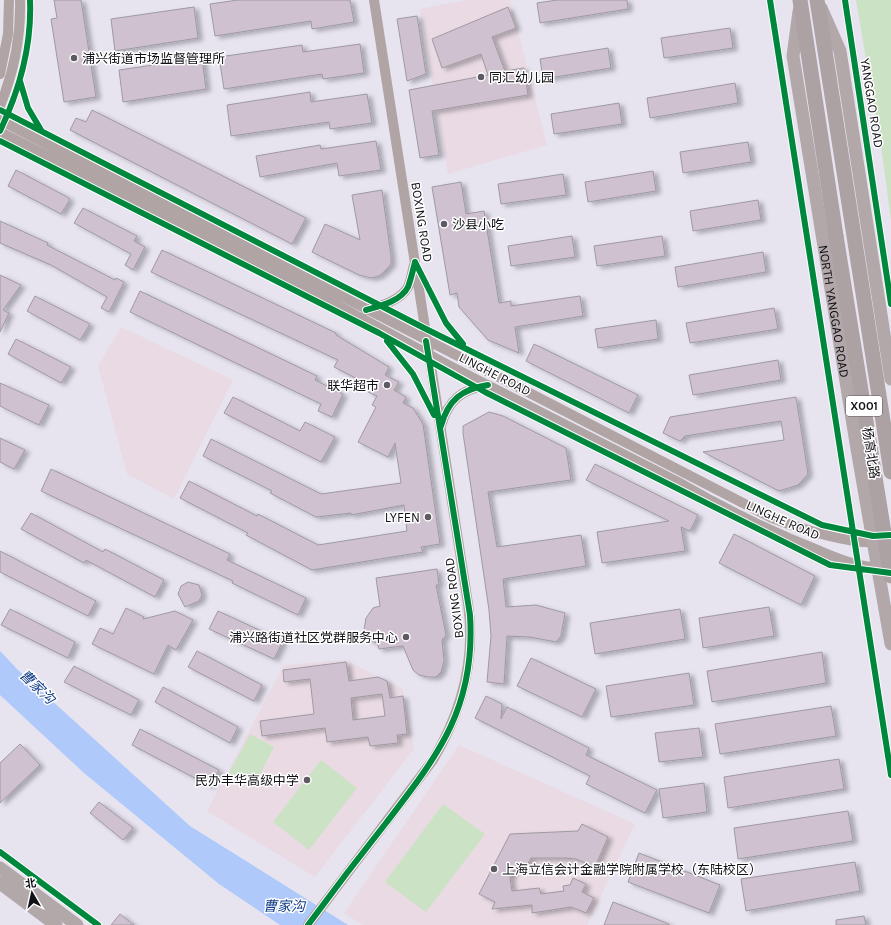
<svg xmlns="http://www.w3.org/2000/svg" width="891" height="925" font-family="Karla,'Noto Sans SC',sans-serif">
<style>
.education{fill:#e9dae4}
.green{fill:#cbe2c5}
.water{fill:#aec9fa}
.building{fill:#cfc1cf;stroke:#9f9aa1;fill-rule:evenodd;filter:url(#shadow)}
.lines{fill:none;stroke-linecap:round;stroke-linejoin:round}
.minor{stroke:#b0a5a4;stroke-width:10}
.major{stroke:#b2a8a9;stroke-width:13}
.highway{stroke:#aca1a3;stroke-width:15}
.highway-bridge{stroke:#aca1a3;stroke-width:15}
.cycleway-casing{stroke:#fff;stroke-width:8}
.cycleway{stroke:#00873e;stroke-width:6}
.poi-dot{fill:#5d5a63;stroke:#fff;stroke-width:1.5}
.labels{text-anchor:middle;dominant-baseline:central;stroke-width:3;stroke-linejoin:round;paint-order:stroke}
.shield{fill:#fff;stroke:#59585d;stroke-width:1}
.shield-label{font-size:12px;font-weight:bold;fill:#121017}
.poi-label{font-size:13px;fill:#121017;stroke:#fff;text-anchor:start}
.street-label{font-size:13px;fill:#121017;stroke:#fff}
.water-label{font-size:14px;font-style:italic;fill:#143f89;stroke:#fff}
</style>
<defs>
<filter id="shadow"><feDropShadow dx="4.5" dy="2.5" stdDeviation="2" flood-color="#0004"/></filter>
</defs>
<rect width="100%" height="100%" fill="#e7e4f0"/>
<!-- education -->
<path class="education" d="M467,0H510L547,145L448,174L420,9Z
M121,327L233,380L174,499L127,474L98,366Z
M345,660L403,689L414,749L315,877L207,811L284,665Z
M459,745L635,824L587,925H363L344,913Z"/>
<!-- green -->
<path class="green" d="M856,0H891V221L882,153Z
M250,734L274,747L253,788L228,775Z
M321,760L357,788L309,850L273,822Z
M443,804L485,834L426,912L385,882Z"/>
<!-- water -->
<path class="water" d="M0,651L18,670L190,826L348,925H280L219,884L84,773L0,695Z"/>
<!-- building -->
<path class="building" d="M54,0H81L96,97L64,102L51,19L57,18Z
M238,0H350L354,22L312,29L311,21L215,36L210,4Z
M557,0H627L628,9L540,23L537,3Z
M194,7L198,38L115,51L111,19Z
M508,7L516,28L492,37L505,71L524,68L528,95L432,111L439,155L420,158L409,90L488,75L481,54L442,68L432,39Z
M417,16L426,74L407,81L397,19Z
M730,28L733,48L664,58L661,38Z
M360,44L364,73L323,79L322,74L224,89L219,57L302,45L303,52Z
M608,48L611,68L543,79L540,59Z
M202,58L206,89L123,102L119,70Z
M735,83L738,103L650,118L647,98Z
M310,92L311,102L367,94L372,123L330,129L329,122L231,136L227,105Z
M619,103L622,124L554,134L551,114Z
M92,110L306,218L292,244L70,130L76,118L86,122Z
M376,141L381,170L339,176L337,163L260,177L256,156L320,145L321,149Z
M748,142L751,162L683,173L680,152Z
M16,170L69,198V201L61,214L8,186Z
M653,171L656,191L588,202L585,182Z
M563,174L566,195L501,204L498,184Z
M461,182L466,214L484,211L499,303L511,301V306L580,296L583,316L515,327L519,353L488,340L459,307L457,293L450,295L432,187Z
M382,190L391,256V264L386,270L379,276L371,278L359,275L312,252L325,224L360,240L352,195Z
M758,200L761,220L693,231L690,211Z
M83,208L137,236L134,241L145,247L133,270L125,265L131,254L74,223Z
M0,221L48,243L47,245L115,280L116,278L124,282L109,312L101,308L107,297L51,265L0,243Z
M572,236L575,257L511,266L508,246Z
M662,236L665,256L597,266L594,246Z
M162,250L336,333V335L389,367L385,375L399,382L394,390L406,397L403,403L413,408L423,424L440,544L421,547L423,552L312,570L246,535L248,533L180,498L189,481L257,516L258,514L318,545L407,531L404,505L351,515V513L316,517L270,493L272,491L203,456L211,439L321,494L401,483L395,443L388,457L358,442L376,407L372,405L377,396L368,392L371,386L334,367L338,360L151,272Z
M763,252L766,272L678,287L675,267Z
M0,275L21,285L3,310L9,313L0,332Z
M140,291L317,376L315,380L343,394L332,417L318,411L321,404L130,312Z
M35,296L90,324L80,340L27,311Z
M774,308L778,329L690,343L686,323Z
M656,320L658,339L598,348L595,329Z
M16,339L71,367L61,383L8,354Z
M534,344L638,395L629,413L526,361Z
M778,360L781,380L693,395L689,375Z
M0,383L49,405L39,425L0,406Z
M233,397L300,431L305,422L335,437L321,462L224,413Z
M796,397L808,474L798,485L779,491L703,452L784,440L781,421L685,436L680,441L663,433L670,417Z
M489,412L503,416L566,448L571,480L488,492L497,547L581,535L586,566L503,579L506,607L536,605L565,613L561,636L556,642L530,637L507,636L504,684L487,682L491,636L489,610L463,433V426Z
M0,438L25,450L14,469L0,462Z
M595,464L698,515L690,531L681,527L685,551L602,563L597,532L669,521L586,480Z
M51,469L230,554L227,560L306,598L298,615L232,583L233,581L41,491Z
M31,513L103,552L105,549L164,580L155,597L86,560L84,563L21,529Z
M734,534L815,576L801,605L719,563Z
M0,551L96,601L88,616L0,572Z
M437,569L439,585H436L446,635L442,640L444,661L441,672L436,677H428L419,675L413,670L403,646L379,649L377,643L369,640L364,630L366,618L373,608L380,606L376,578Z
M188,582L199,585L202,595L199,601L185,607L178,594L181,586Z
M769,607L774,636L703,648L699,618Z
M126,608L144,617L143,619L175,611L193,620L176,650L168,645L154,674L92,644L100,628L113,634Z
M10,609L75,642L68,658L1,625Z
M680,609L685,639L595,654L590,623Z
M218,611L283,641L274,659L209,629Z
M197,651L262,685L254,701L188,667Z
M822,652L826,683L712,702L707,671Z
M531,658L596,689L582,717L517,686Z
M346,662L349,681L378,677L387,681L390,698L403,696L407,734L397,735L398,743L370,746L368,737L327,742L325,728L262,736L260,721L314,714L310,679L284,682L283,670ZM382,694L385,716L353,720L351,698Z
M74,666L139,700L131,715L64,682Z
M689,673L694,705L611,717L606,686Z
M163,687L238,727L230,743L155,702Z
M486,696L502,704L501,719L507,707L589,748L586,755L657,790L645,813L586,784L590,776L475,718Z
M831,706L836,736L720,754L715,724Z
M699,728L703,757L659,762L655,733Z
M140,729L219,770L210,786L132,745Z
M20,744L40,765L0,803V763Z
M839,759L844,789L728,808L724,777Z
M704,783L707,812L663,818L659,789Z
M99,802L133,828L123,840L90,813Z
M848,811L853,841L738,859L734,828Z
M582,824L608,837L595,867L576,859L567,858H531L527,865L517,863L510,878L512,891L539,888L541,894L564,891L563,886L570,885L573,878L586,884L582,892L594,898L586,913L571,907L532,913V905L492,909L495,902L479,894L510,834L578,831Z
M639,853L720,885L709,913L628,882Z
M855,862L860,891L746,911L741,879Z
M613,902L669,924V925H604Z
M120,914L134,925H111Z
M864,916L866,925H836V920Z"/>
<g class="lines">
<!-- minor -->
<path class="minor" d="M0,74L8,34L9,0
M0,106C14,72 21,37 20,0
M0,120L772,518C799,528 851,545 879,542
M0,132L248,257L448,365L680,483C725,509 771,532 820,551C839,559 863,569 884,567
M366,310C380,306 400,301 408,287C411,281 412,272 414,265
M441,426C448,400 462,389 488,385
M308,925L433,760C462,711 476,660 468,604L374,0"/>
<!-- major -->
<g class="major">
<path d="M821,8L840,51L891,379"/>
<path id="s1" d="M799,11L793,56L857,449L891,644"/>
<path d="M0,868L77,925"/>
<path d="M0,883L56,925"/>
</g>
<!-- highway -->
<path class="highway" d="M800,0L836,236
M817,0L891,472"/>
<!-- highway-bridge -->
<path class="highway-bridge" d="M836,236L891,576"/>
<!-- cycleway casing -->
<g class="cycleway-casing">
<path id="cycleway" d="M770,0L891,775
M845,0L891,304
M20,81L28,108L41,130
M0,110L424,328L822,525L873,536L891,535
M0,131C20,89 32,46 30,0
M0,141L379,333L485,392L830,565L891,573
M415,262L446,323L463,344
M366,310C380,306 401,301 408,287C411,279 413,270 415,262
M387,341L413,374L434,415
M441,426C448,400 462,389 488,385
M0,852L98,925
M308,925C333,891 359,857 386,823C439,754 476,707 470,615L426,341"/>
</g>
<!-- cycleway -->
<use href="#cycleway" class="cycleway"/>
</g>
<!-- markers -->
<g class="poi-dot">
<circle cx="74" cy="58" r="4"/>
<circle cx="481" cy="77" r="4"/>
<circle cx="444" cy="224" r="4"/>
<circle cx="387" cy="385" r="4"/>
<circle cx="428" cy="517" r="4"/>
<circle cx="406" cy="637" r="4"/>
<circle cx="307" cy="780" r="4"/>
<circle cx="494" cy="869" r="4"/>
</g>
<g class="labels">
<!-- shield labels -->
<rect class="shield" x="846" y="396" width="36" height="20" rx="3"/>
<g class="shield-label">
<text x="864" y="406">X001</text>
</g>
<!-- poi labels -->
<g class="poi-label">
<text x="82" y="58">浦兴街道市场监督管理所</text>
<text x="489" y="77">同汇幼儿园</text>
<text x="452" y="224">沙县小吃</text>
<text x="379" y="385" text-anchor="end">联华超市</text>
<text x="420" y="517" text-anchor="end">LYFEN</text>
<text x="398" y="637" text-anchor="end">浦兴路街道社区党群服务中心</text>
<text x="299" y="780" text-anchor="end">民办丰华高级中学</text>
<text x="502" y="869">上海立信会计金融学院附属学校（东陆校区）</text>
</g>
<!-- street labels -->
<g class="street-label">
<text transform="translate(872 103) rotate(81)">YANGGAO ROAD</text>
<text transform="translate(422 222) rotate(81)">BOXING ROAD</text>
<text stroke="none"><textPath href="#s1" startOffset="304">NORTH YANGGAO ROAD</textPath></text>
<text transform="translate(495 374) rotate(27)">LINGHE ROAD</text>
<text transform="translate(871 453) rotate(81)">杨高北路</text>
<text transform="translate(783 520) rotate(24)">LINGHE ROAD</text>
<text transform="translate(454 598) rotate(-97)">BOXING ROAD</text>
</g>
<!-- water labels -->
<g class="water-label">
<text transform="translate(37 687) rotate(44)">曹家沟</text>
<text x="284" y="906">曹家沟</text>
</g>
</g>
<!-- north arrow -->
<g transform="translate(32 893) rotate(351)" stroke="#ffffff" stroke-width="3" paint-order="stroke">
<path d="M0-3L7 15L0 10L-7 15Z" fill="#121017"/>
<text y="-6" font-size="11" font-weight="bold" text-anchor="middle" fill="#121017">北</text>
</g>
</svg>
